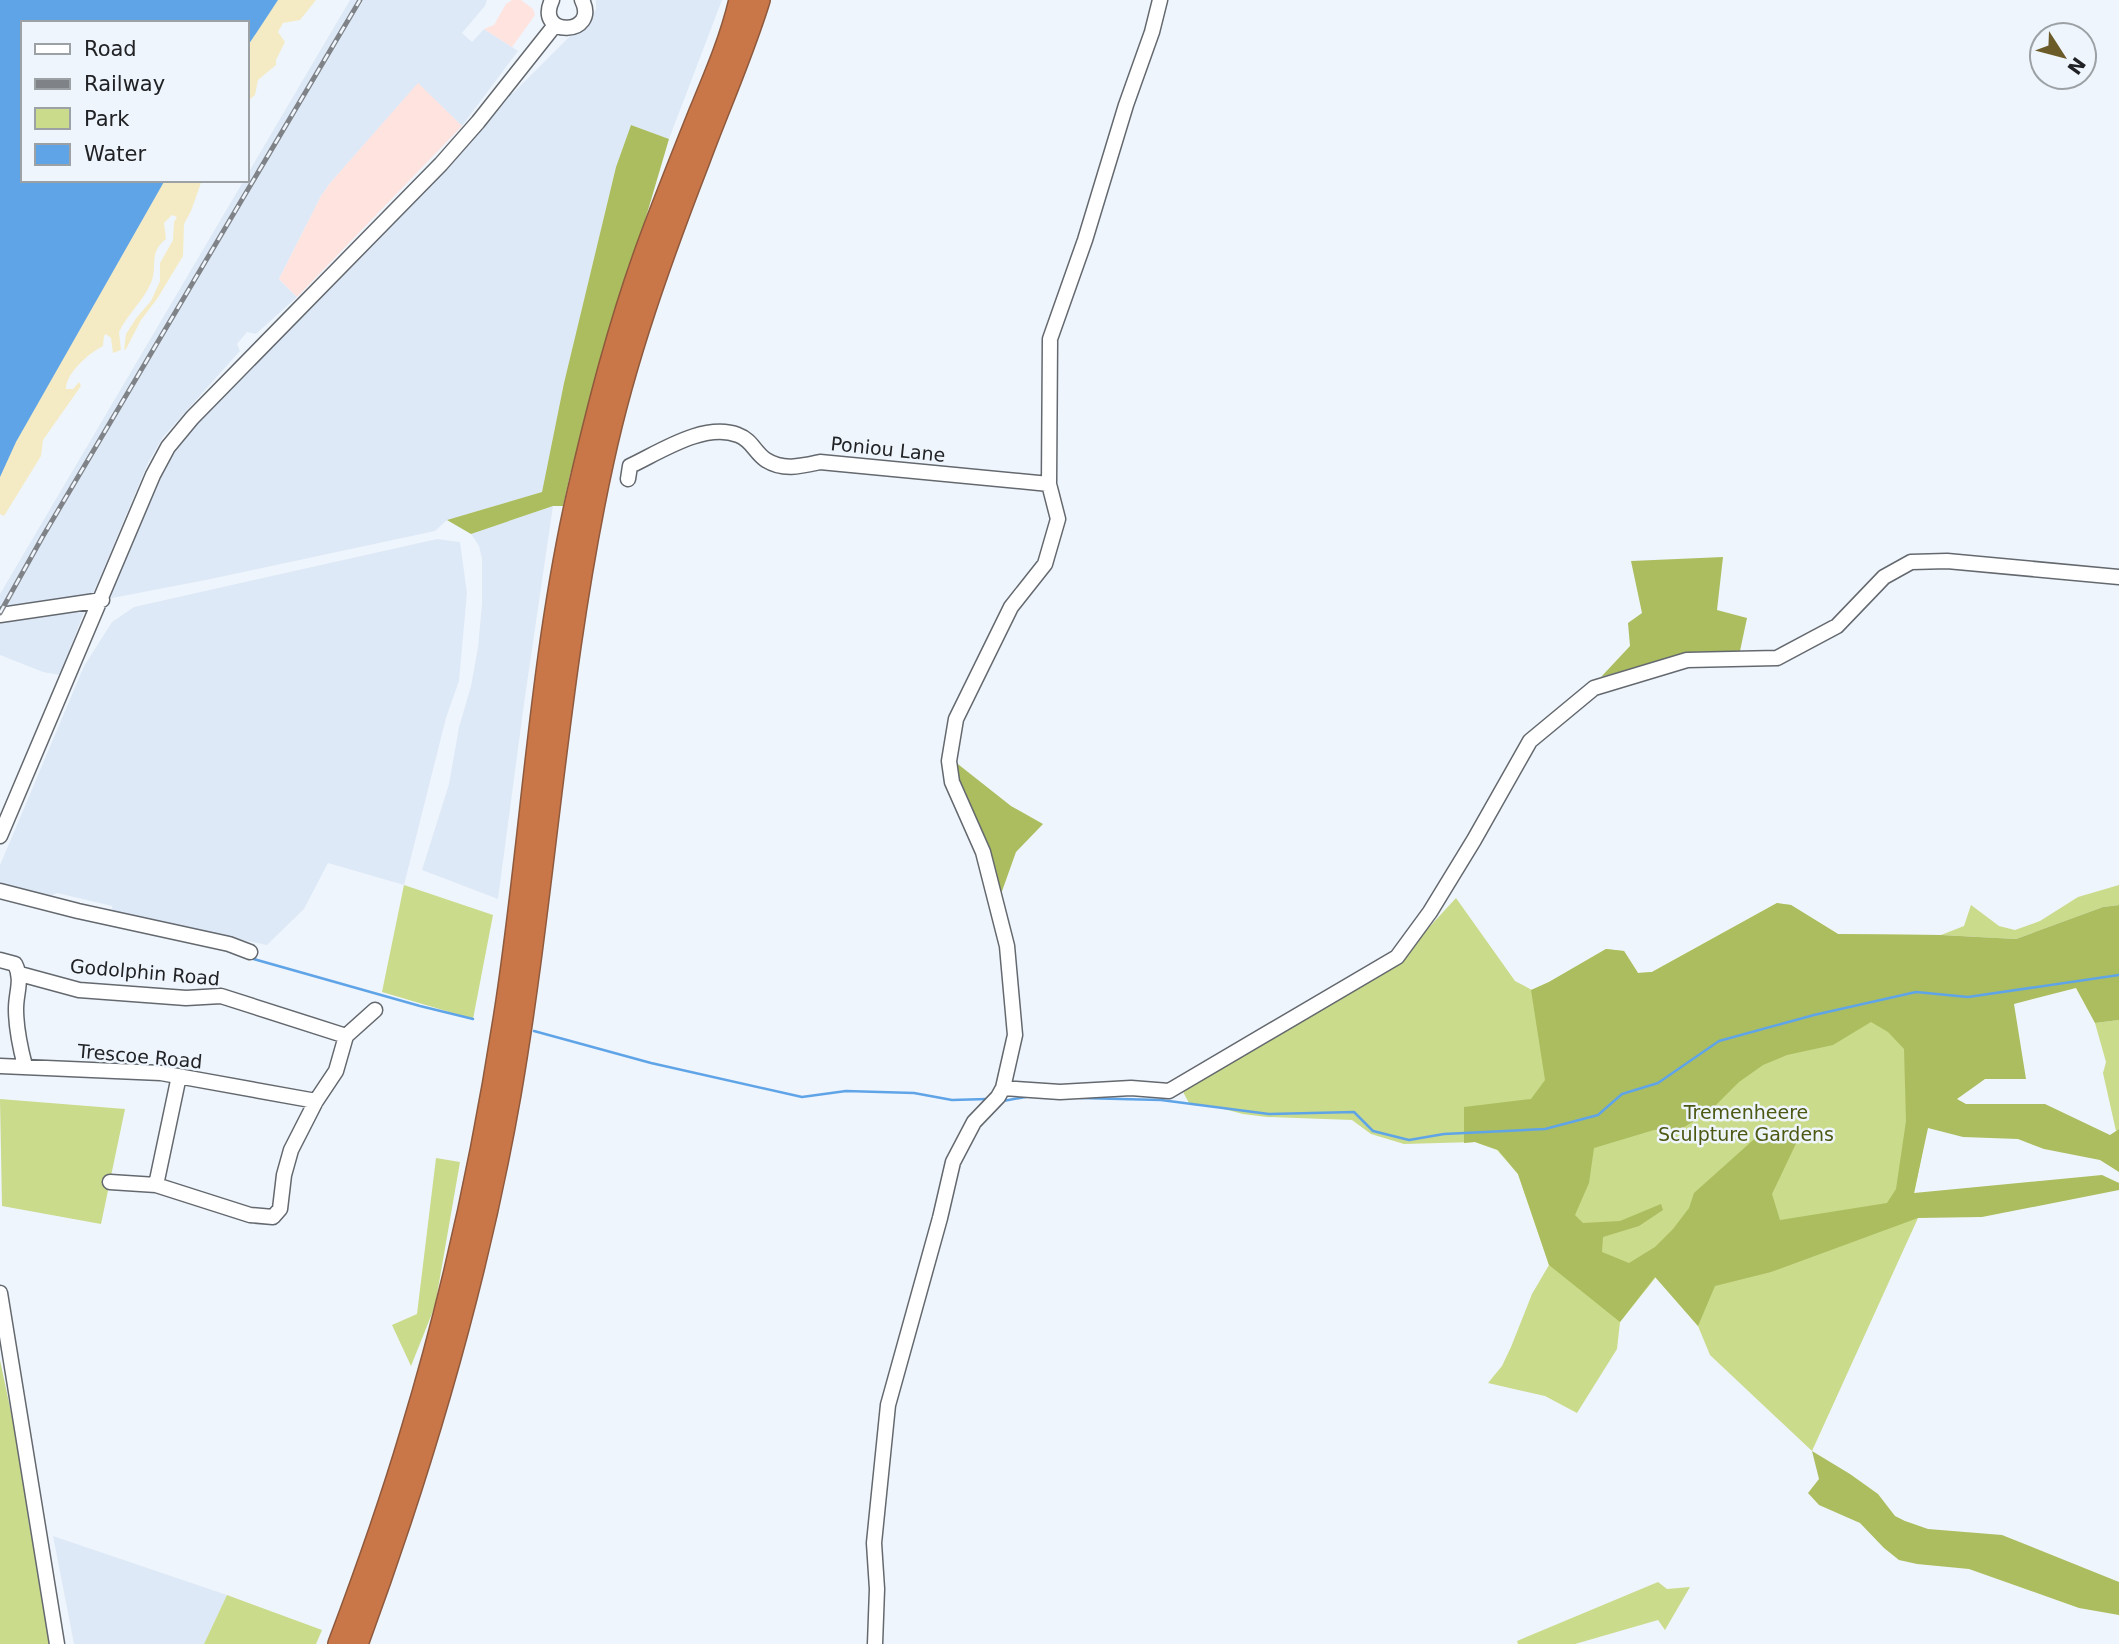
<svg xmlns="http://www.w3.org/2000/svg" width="2119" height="1644" font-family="'DejaVu Sans',sans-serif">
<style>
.built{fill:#dee9f7}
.industrial{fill:#fee3de}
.green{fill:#cadb8b}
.forest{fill:#abbd5f;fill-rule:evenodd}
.sand{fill:#f4ebc5}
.water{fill:#60a4e8}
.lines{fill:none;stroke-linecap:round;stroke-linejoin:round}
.stream{stroke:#60a4e8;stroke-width:2.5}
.minor-casing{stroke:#64696f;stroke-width:17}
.highway-casing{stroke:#8e593c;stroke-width:24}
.minor{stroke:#fff;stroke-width:14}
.highway{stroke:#c97749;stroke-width:21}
.rail-casing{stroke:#7f8388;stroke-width:5}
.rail{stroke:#eff5fc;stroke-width:2.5;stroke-dasharray:8;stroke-linecap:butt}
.labels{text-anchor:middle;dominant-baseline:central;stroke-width:5;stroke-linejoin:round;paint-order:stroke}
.street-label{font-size:19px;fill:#202225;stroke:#eff5fc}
.park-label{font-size:19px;fill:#4d5813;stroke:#eff5fc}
</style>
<rect width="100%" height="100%" fill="#eff5fc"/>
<!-- built -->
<path class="built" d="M350,0H487L485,6L462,33L472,42L484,29L518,51L462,126L418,84L331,182L321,196L279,279L297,297L256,334L247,332L237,344L240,351L163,437L148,463L93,594L0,609V594L244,180H247V175Z
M596,0H722L669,139L631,125L616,167L564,383L542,492L447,520L435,531L211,579L102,600L168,447L504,90L512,94L596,10Z
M553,506L524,704L498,899L422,870L449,784L459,727L471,686L478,647L482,604V559L479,546L471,534Z
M437,539L460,542L467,593L459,681L446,718L404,885L328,863L304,909L267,945L112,913V906L57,893L44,899L0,888V865L84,666L112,622L134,607Z
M84,612L60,675L43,672L0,655V620Z
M53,1536L227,1595L204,1644H74Z"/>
<!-- industrial -->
<path class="industrial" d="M512,0H521L533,9L535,15L512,47L484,29L494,25L506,4Z
M418,83L462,126L297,297L279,279L321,196L331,182Z"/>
<!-- green -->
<path class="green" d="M404,885L493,915L473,1019L382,992Z
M2119,885V905L2103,907L2016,939L1941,935L1933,1099L1914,1194L1918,1218L1812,1451L1710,1355L1698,1326L1656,1277L1620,1322L1617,1349L1577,1413L1545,1396L1488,1383L1502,1366L1511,1347L1532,1294L1549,1265L1518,1174L1497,1150L1475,1142L1404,1144L1371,1134L1352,1120L1267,1117L1243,1114L1212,1106L1190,1105L1181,1088L1410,948L1456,898L1515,981L1532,990L1549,982L1606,949L1624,951L1638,973L1652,972L1777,903L1791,905L1838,934L1941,935L1964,926L1971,905L1999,926L2015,930L2040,921L2078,897Z
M2119,1020V1129L2116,1131L2103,1073L2106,1062L2095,1023Z
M0,1099L125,1109L101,1224L2,1206Z
M436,1158L460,1162L435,1306L411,1366L392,1325L417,1314Z
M0,1360L21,1460L29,1524L43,1591L57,1644H0Z
M1658,1582L1667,1589L1690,1587L1665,1630L1658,1620L1575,1644H1518L1517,1641Z
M227,1595L322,1630L316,1644H204Z"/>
<!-- forest -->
<path class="forest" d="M631,125L669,139L570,475L563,506H553L471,534L447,520L542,492L564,383L616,167Z
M1723,557L1717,610L1747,618L1740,651L1690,652L1601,677L1630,646L1628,623L1642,613L1631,561Z
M954,761L1011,806L1043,824L1016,852L1001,894L987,841L959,784Z
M1777,903L1791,905L1838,934L1941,935L2016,939L2103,907L2119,905V1020L2095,1023L2076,988L2014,1004L2026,1079H1985L1957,1099L1966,1104H2045L2110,1135L2119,1129V1172L2100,1160L2044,1149L2018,1139L1963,1137L1928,1128L1914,1193L2102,1175L2119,1183V1190L1982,1217L1918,1218L1771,1272L1715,1286L1698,1326L1655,1277L1620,1322L1549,1265L1518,1174L1498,1150L1475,1142L1464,1143V1107L1531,1099L1545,1080L1531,990L1549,982L1606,949L1624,951L1638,973L1652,972ZM1871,1022L1888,1032L1904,1049L1906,1121L1896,1189L1887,1203L1780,1220L1772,1194L1801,1133L1796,1128L1761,1133L1694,1193L1689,1208L1673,1229L1655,1247L1629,1263L1602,1252L1603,1237L1639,1226L1663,1210L1661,1204L1620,1221L1583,1223L1575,1215L1589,1183L1594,1148L1654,1130L1683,1128L1712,1109L1739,1082L1763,1065L1787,1055L1833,1045Z
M1812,1451L1850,1474L1878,1494L1895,1516L1905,1521L1928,1529L2002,1535L2119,1582V1615L2079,1608L1969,1569L1917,1564L1899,1560L1884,1548L1860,1523L1819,1505L1808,1493L1819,1479Z"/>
<!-- sand -->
<path class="sand" d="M0,0H316L300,20L283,23L278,32L285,42L276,60V65L258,80L255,95L247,102V23H23V180H202L191,211L184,224L183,256L157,299L141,320L126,349L124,350L126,334L137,317L151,301L160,281V263L173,240L174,222L177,217L172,215L164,223L166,239C147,254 159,267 150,285C142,302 127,315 119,332L121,350L113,353L111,338L106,334L104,336L103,346C89,353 66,373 66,389H73L79,382L81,386L43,440L41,456L4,516L0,514Z"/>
<!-- water -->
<path class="water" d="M0,0H278L247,47V23H23V180H165L16,442L0,477Z"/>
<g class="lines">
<!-- stream -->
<path class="stream" d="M250,958L420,1006L473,1019
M534,1031L651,1063L802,1097L846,1091L914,1093L952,1100L987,1099
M1080,1098L1161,1100L1269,1114L1354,1112L1373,1131L1409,1140L1444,1134L1545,1129L1598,1115L1622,1094L1658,1083L1719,1041L1814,1015L1916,992L1968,997L2119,975
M1003,1101L1031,1096"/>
<!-- minor casing -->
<g class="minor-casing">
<path id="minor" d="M552,0C534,38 600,36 582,0
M628,479L630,466C660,452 704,422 738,435C752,440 755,453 766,460C783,471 802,466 820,462L1049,484
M0,615L102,600
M0,836L153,475L168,447L192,418L441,164L478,122L555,25
M0,891L78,911L229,944L250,952
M0,960L15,964C23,980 16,992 16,1009C16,1028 20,1047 25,1066
M20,974L79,990L186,998L221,996L346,1036
M0,1066L161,1073L316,1101
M179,1076L156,1185L250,1215L273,1217L280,1209L284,1175L291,1150L316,1101L336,1071L346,1036L375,1010
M1003,1088L1060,1092L1131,1088L1169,1091L1397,957L1430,912L1474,840L1530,741L1594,688L1687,660L1777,658L1837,626L1884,577L1911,562L1947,561L2119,577
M110,1182L156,1185
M0,1293L57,1644
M875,1644L877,1589L874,1543L888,1405L940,1218L953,1162L974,1122L998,1097L1003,1088L1015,1035L1007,946L983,852L952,782L949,761L956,719L1011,607L1045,564L1058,519L1049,484L1050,339L1085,240L1126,105L1152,32L1160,0"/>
</g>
<!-- highway casing -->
<g class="highway-casing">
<path id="highway" d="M339,1644C365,1575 390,1505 411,1434C454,1293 485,1147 507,1001C532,835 540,666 576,502C597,411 620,319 653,232C668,192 684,152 700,112C715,76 731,39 740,0
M357,1644C423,1465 477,1282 510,1094C546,883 557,669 603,460C625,358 661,258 699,160C719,106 742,55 759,0"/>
</g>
<!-- minor -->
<use href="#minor" class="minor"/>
<!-- highway -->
<use href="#highway" class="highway"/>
<!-- rail casing -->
<g class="rail-casing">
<path id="rail" d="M0,613L43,536L360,0"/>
</g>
<!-- rail -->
<use href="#rail" class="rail"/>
</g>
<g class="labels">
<!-- street labels -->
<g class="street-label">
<text transform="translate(888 449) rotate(6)">Poniou Lane</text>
<text transform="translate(145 972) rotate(5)">Godolphin Road</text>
<text transform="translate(140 1056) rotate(5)">Trescoe Road</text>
</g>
<!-- park labels -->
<g class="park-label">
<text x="1746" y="1112">Tremenheere<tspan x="1746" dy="22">Sculpture Gardens</tspan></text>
</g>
</g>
<!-- legend -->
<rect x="21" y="21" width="228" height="161" fill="#eff5fc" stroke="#9ca1a6" stroke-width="2"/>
<rect x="35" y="44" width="35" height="10" fill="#ffffff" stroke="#9ca1a6" stroke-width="2"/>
<text x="84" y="56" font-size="21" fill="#202225">Road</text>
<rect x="35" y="79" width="35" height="10" fill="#7f8388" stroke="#9ca1a6" stroke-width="2"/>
<text x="84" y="91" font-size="21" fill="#202225">Railway</text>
<rect x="35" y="108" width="35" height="21" fill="#cadb8b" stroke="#9ca1a6" stroke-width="2"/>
<text x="84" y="126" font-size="21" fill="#202225">Park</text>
<rect x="35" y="144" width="35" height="21" fill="#60a4e8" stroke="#9ca1a6" stroke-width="2"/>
<text x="84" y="161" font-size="21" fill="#202225">Water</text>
<!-- north arrow -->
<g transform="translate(2063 56) rotate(126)"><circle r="33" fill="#eff5fc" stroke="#9ca1a6" stroke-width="2"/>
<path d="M0-5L12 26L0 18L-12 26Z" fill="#6b5b28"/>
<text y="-10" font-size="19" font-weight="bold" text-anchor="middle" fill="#202225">N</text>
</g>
</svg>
